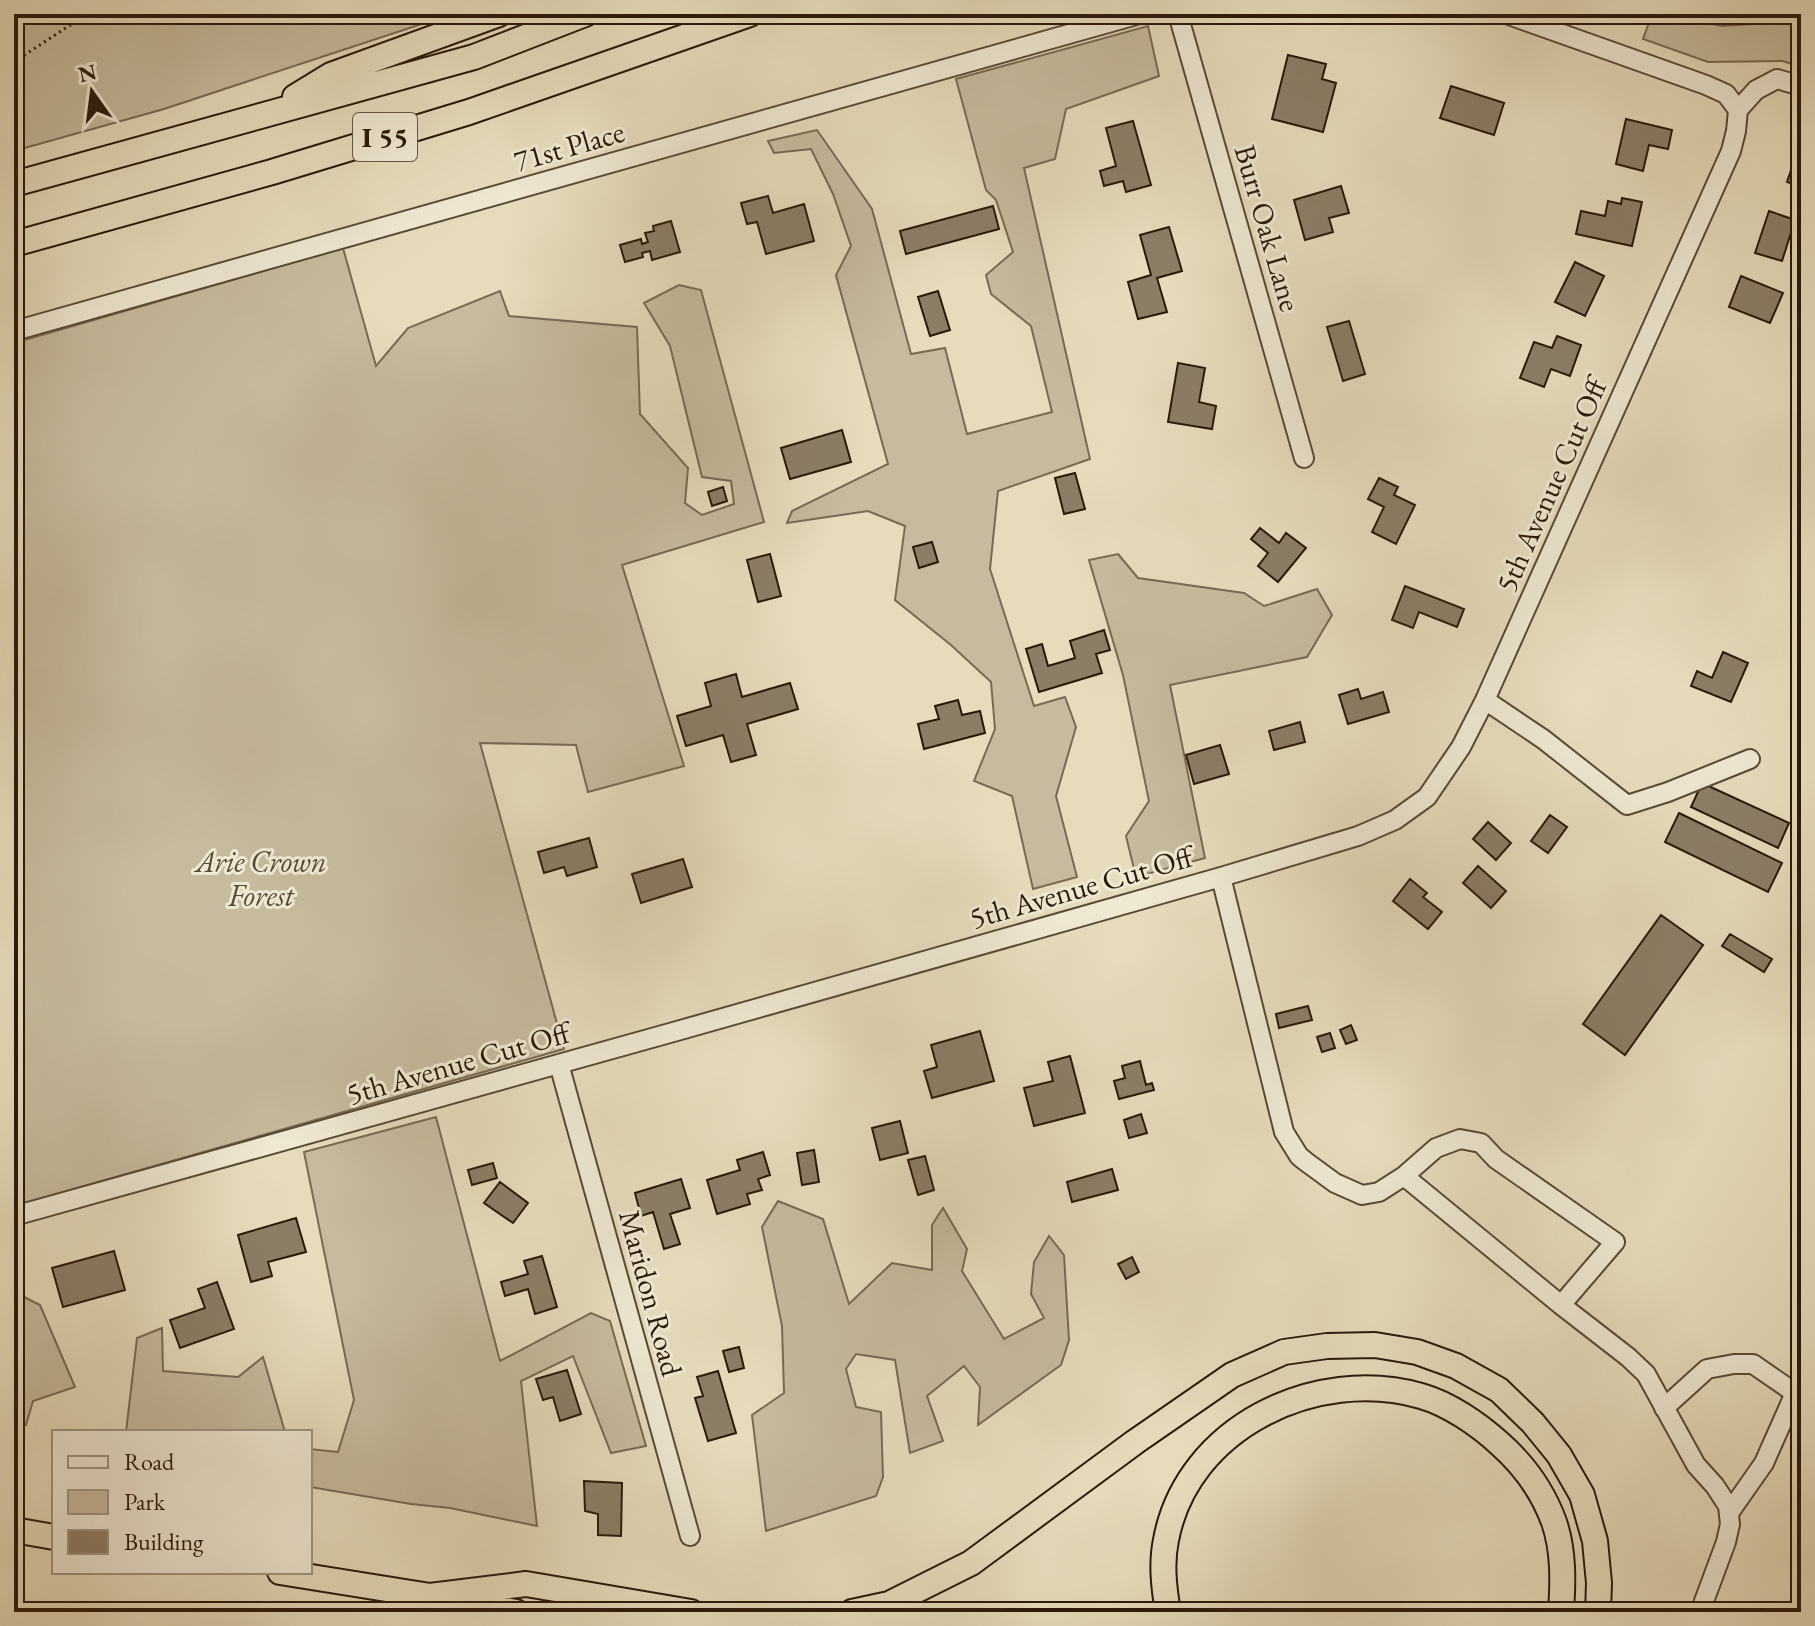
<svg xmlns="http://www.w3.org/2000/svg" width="1815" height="1626" font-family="'EB Garamond',serif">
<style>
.green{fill:#c6bb9e;stroke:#786a54;stroke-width:2}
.building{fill:#8b7e67;stroke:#29190a;stroke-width:2}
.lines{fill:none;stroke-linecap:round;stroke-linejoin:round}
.minor-casing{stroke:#584a36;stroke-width:22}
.highway-casing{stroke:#29190a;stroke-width:28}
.path{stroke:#29190a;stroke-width:3;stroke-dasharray:2 4;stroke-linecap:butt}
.minor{stroke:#efe8d3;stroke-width:18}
.highway{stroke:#e6dcbc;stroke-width:24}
.labels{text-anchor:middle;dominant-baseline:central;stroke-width:6;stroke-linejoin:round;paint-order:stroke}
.shield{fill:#efe8d3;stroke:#645746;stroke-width:2}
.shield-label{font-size:28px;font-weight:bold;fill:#29190a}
.street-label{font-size:30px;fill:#29190a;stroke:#efe8d3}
.park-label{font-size:30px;font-style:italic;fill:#584a36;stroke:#efe8d3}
</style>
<rect width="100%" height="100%" fill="#e6dcbc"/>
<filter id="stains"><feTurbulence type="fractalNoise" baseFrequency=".0025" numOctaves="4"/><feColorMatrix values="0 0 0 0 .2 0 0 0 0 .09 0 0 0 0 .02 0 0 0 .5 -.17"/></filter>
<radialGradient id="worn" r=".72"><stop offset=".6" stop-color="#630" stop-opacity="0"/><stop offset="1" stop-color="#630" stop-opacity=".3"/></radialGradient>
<!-- green -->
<path class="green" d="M14,14H452L164,109L14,151Z
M1652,14H1663L1722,26L1801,21V67L1783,61L1708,62L1643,39Z
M1148,26L1159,76L1066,109L1055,159L1024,168L1090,459L998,491L990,569L1034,706L1065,697L1076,727L1056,796L1077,877L1033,889L1012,796L974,781L995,729L991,682L951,645L895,600L905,526L868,511L787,523L792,511L888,464L836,275L851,246L833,194L811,149L774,153L768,141L817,130L872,209L911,354L945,348L967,434L1052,412L1031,326L991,294L986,275L1013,252L996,200L986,190L956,79Z
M343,248L376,366L408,328L500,291L509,316L637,327L640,414L688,468L685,503L702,515L734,504L731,481L702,477L670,346L644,303L679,285L701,290L764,522L622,565L684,766L588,792L576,745L480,743L564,1049L14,1206V343Z
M1118,554L1138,578L1244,593L1264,606L1317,589L1332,615L1307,657L1170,685L1205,858L1136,877L1126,836L1149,801L1123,675L1089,560Z
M436,1117L500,1361L591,1313L610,1321L646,1446L611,1453L573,1356L521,1381L537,1526L450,1508L411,1504L310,1487V1449L338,1452L354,1400L304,1152Z
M778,1201L823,1219L849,1304L892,1263L932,1270V1225L943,1208L967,1249L962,1271L1004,1339L1044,1318L1031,1294L1034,1262L1049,1236L1064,1255L1069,1340L1061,1365L978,1425L980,1387L964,1366L927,1396L943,1441L910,1453L895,1360L856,1354L846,1369L856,1407L881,1412L883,1477L876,1496L766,1531L752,1415L784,1393L782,1326L762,1227Z
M14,1292L40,1305L75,1387L33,1401L26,1425L14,1419Z
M162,1328L163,1371L238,1377L263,1357L285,1432H126L137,1338Z"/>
<!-- building -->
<path class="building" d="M1288,55L1326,64L1322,79L1336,83L1323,132L1272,119Z
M1451,86L1504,103L1494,135L1440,118Z
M1626,119L1672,130L1668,149L1649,145L1643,171L1616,164Z
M1133,121L1151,185L1126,192L1123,181L1104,186L1100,171L1116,166L1106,128Z
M1801,141V187L1787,182Z
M1341,186L1349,213L1329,218L1333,232L1305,240L1294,200Z
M768,196L773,213L804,204L814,241L766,254L757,222L747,224L741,203Z
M1622,198L1642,202L1632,246L1576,234L1581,211L1605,216L1608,201L1621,204Z
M993,206L999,229L906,254L900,231Z
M1769,211L1795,220L1782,261L1755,253Z
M671,221L680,252L652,260L650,251L642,253L643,257L625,262L620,245L641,239L642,244L648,242L645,233L654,231L653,226Z
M1169,227L1182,271L1157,278L1167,312L1138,319L1128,282L1151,275L1140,235Z
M1575,262L1604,276L1585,316L1555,302Z
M1741,276L1783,293L1770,323L1729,307Z
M938,291L950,330L930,336L918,297Z
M1349,321L1365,374L1343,381L1327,327Z
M1557,336L1581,345L1570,376L1551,369L1544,387L1520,378L1534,342L1552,348Z
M1178,363L1205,368L1199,402L1216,406L1212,429L1168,422Z
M842,430L851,462L790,479L781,448Z
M1075,473L1085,509L1064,514L1055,478Z
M1379,478L1398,487L1394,495L1415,505L1396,544L1372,532L1384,507L1368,499Z
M723,487L727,501L712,506L708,492Z
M1260,528L1279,543L1286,533L1306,548L1278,582L1258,566L1268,553L1251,539Z
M932,542L938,562L919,568L913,547Z
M770,554L781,596L758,602L747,560Z
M1405,586L1464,609L1457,627L1419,612L1413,628L1392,620Z
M1104,630L1110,650L1096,654L1102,673L1039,692L1026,649L1042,644L1048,666L1075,658L1070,641Z
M1723,652L1748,663L1731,702L1691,686L1697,671L1712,678Z
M736,674L742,697L790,683L798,709L747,724L756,755L731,762L723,735L686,746L677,716L711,706L705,683Z
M1358,689L1361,699L1383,692L1389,712L1348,724L1339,695Z
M958,700L962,715L980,711L985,733L924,749L918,724L939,719L935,706Z
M1300,722L1305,742L1274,750L1269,731Z
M1220,745L1229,774L1194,784L1186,755Z
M1702,783L1789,823L1778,848L1691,807Z
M1679,813L1782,863L1768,892L1665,842Z
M1550,815L1567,827L1548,853L1531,841Z
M1488,822L1511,843L1496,860L1473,839Z
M589,838L597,867L567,876L564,867L544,873L538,852Z
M683,859L692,887L641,903L632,874Z
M1478,866L1506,891L1491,908L1463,883Z
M1410,879L1427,893L1423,897L1442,912L1428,929L1393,901Z
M1661,915L1703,945L1625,1055L1583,1024Z
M1730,934L1772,959L1764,972L1722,946Z
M1308,1006L1312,1020L1279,1028L1276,1014Z
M1351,1025L1357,1040L1346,1044L1340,1030Z
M980,1031L994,1081L932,1098L924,1071L937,1067L931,1045Z
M1330,1033L1335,1048L1322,1052L1317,1037Z
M1070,1056L1085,1113L1034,1126L1024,1088L1053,1081L1048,1062Z
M1140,1061L1146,1085L1152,1083L1154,1090L1119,1099L1114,1081L1125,1078L1122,1066Z
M1141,1114L1147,1133L1129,1138L1124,1120Z
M900,1121L908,1153L880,1160L872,1128Z
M814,1150L819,1182L802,1185L797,1153Z
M763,1152L770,1175L758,1179L762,1190L747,1194L750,1204L717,1214L707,1180L740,1170L737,1160Z
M925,1156L934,1190L918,1195L908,1160Z
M493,1163L497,1178L472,1185L468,1170Z
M1112,1169L1118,1190L1072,1202L1067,1182Z
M681,1179L690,1208L670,1214L680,1244L664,1249L653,1212L641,1216L635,1193Z
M500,1182L528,1203L513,1223L484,1203Z
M296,1218L306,1252L268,1262L272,1276L251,1282L238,1235Z
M114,1251L125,1290L63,1307L52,1268Z
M542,1256L557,1307L535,1314L528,1289L505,1296L501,1282L528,1274L524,1261Z
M1132,1257L1139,1272L1126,1279L1118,1264Z
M217,1282L234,1329L180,1348L170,1320L205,1308L198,1289Z
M739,1347L744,1368L729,1372L723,1351Z
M567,1370L581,1414L560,1421L553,1397L543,1400L536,1379Z
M718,1371L736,1433L708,1441L695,1398L703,1396L697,1377Z
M584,1481L622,1483L621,1536L598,1535V1514L585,1511Z"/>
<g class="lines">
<!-- minor casing -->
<g class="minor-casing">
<path id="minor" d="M1178,14L1304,458
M1506,14L1706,85L1726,94L1738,110
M1738,110L1756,90L1777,79L1801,86
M14,331L1140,14
M1485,700L1543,739L1627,805L1668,792L1750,759
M1221,877L1284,1132L1299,1156L1305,1161L1335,1183L1362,1195L1379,1192L1404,1176L1436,1148L1460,1139L1481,1143L1496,1159L1615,1242L1561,1305
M559,1064L690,1536
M1404,1176L1561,1305L1628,1357L1646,1374L1696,1465L1715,1486L1728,1506L1730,1524L1726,1542L1700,1612
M14,1216L677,1031L1221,877L1358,836L1395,820L1427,797L1461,747L1485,700L1731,151L1736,131L1738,110
M1664,1408L1707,1369L1734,1364H1753L1795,1393L1764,1463L1729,1513"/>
</g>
<!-- highway casing -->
<g class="highway-casing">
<path id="highway" d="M295,97L331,75L499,14
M14,184L474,57L585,14
M14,244L272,172L469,112L750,14
M14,1530L54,1537
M280,1572L430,1596L516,1612
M430,1596L526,1584L691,1612
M852,1612L889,1604L971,1563L1135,1442L1232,1375L1284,1352L1327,1346L1375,1345L1417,1352L1456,1366L1499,1390L1533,1423L1559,1455L1582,1495L1595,1541L1599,1583L1598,1612
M1168,1612C1164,1588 1161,1564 1166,1540C1187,1427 1316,1366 1421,1396C1449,1404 1478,1424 1499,1443C1523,1464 1543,1492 1554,1522C1564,1551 1563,1582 1561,1612"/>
</g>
<!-- path -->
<path class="path" d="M14,62L87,14"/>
<!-- minor -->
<use href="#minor" class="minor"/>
<!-- highway -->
<use href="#highway" class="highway"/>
</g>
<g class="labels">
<!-- shield labels -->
<rect class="shield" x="353" y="113" width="64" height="48" rx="6"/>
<g class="shield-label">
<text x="385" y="137">I 55</text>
</g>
<!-- street labels -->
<g class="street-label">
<text transform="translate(569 146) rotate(-16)">71st Place</text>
<text transform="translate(1268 228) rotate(74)">Burr Oak Lane</text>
<text transform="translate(1551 485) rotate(-66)">5th Avenue Cut Off</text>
<text transform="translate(1081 887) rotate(-16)">5th Avenue Cut Off</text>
<text transform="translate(458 1063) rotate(-16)">5th Avenue Cut Off</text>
<text transform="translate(651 1293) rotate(75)">Maridon Road</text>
</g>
<!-- park labels -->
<g class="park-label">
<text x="261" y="861">Arie Crown<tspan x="261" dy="34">Forest</tspan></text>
</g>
</g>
<!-- margin -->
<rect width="1815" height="1626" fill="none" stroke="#e6dcbc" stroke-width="48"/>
<rect x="16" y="16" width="1783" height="1594" fill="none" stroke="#29190a" stroke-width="4"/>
<rect x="24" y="24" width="1767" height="1578" fill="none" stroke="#29190a" stroke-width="2"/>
<!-- legend -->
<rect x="52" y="1430" width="260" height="144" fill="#efe8d3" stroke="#a09583" stroke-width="2"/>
<rect x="68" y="1456" width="40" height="12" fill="#efe8d3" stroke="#a09583" stroke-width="2"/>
<text x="124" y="1470" font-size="24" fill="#29190a">Road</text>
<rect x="68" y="1490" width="40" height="24" fill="#c6bb9e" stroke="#a09583" stroke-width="2"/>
<text x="124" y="1510" font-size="24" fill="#29190a">Park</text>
<rect x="68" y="1530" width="40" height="24" fill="#8b7e67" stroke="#a09583" stroke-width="2"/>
<text x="124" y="1550" font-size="24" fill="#29190a">Building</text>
<!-- north arrow -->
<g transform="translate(92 92) rotate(346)" stroke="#efe8d3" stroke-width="6" paint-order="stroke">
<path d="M0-6L14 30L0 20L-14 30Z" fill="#29190a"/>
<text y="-12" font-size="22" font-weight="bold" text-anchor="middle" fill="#29190a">N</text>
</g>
<rect width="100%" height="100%" filter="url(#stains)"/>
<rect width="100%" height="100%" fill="url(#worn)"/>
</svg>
